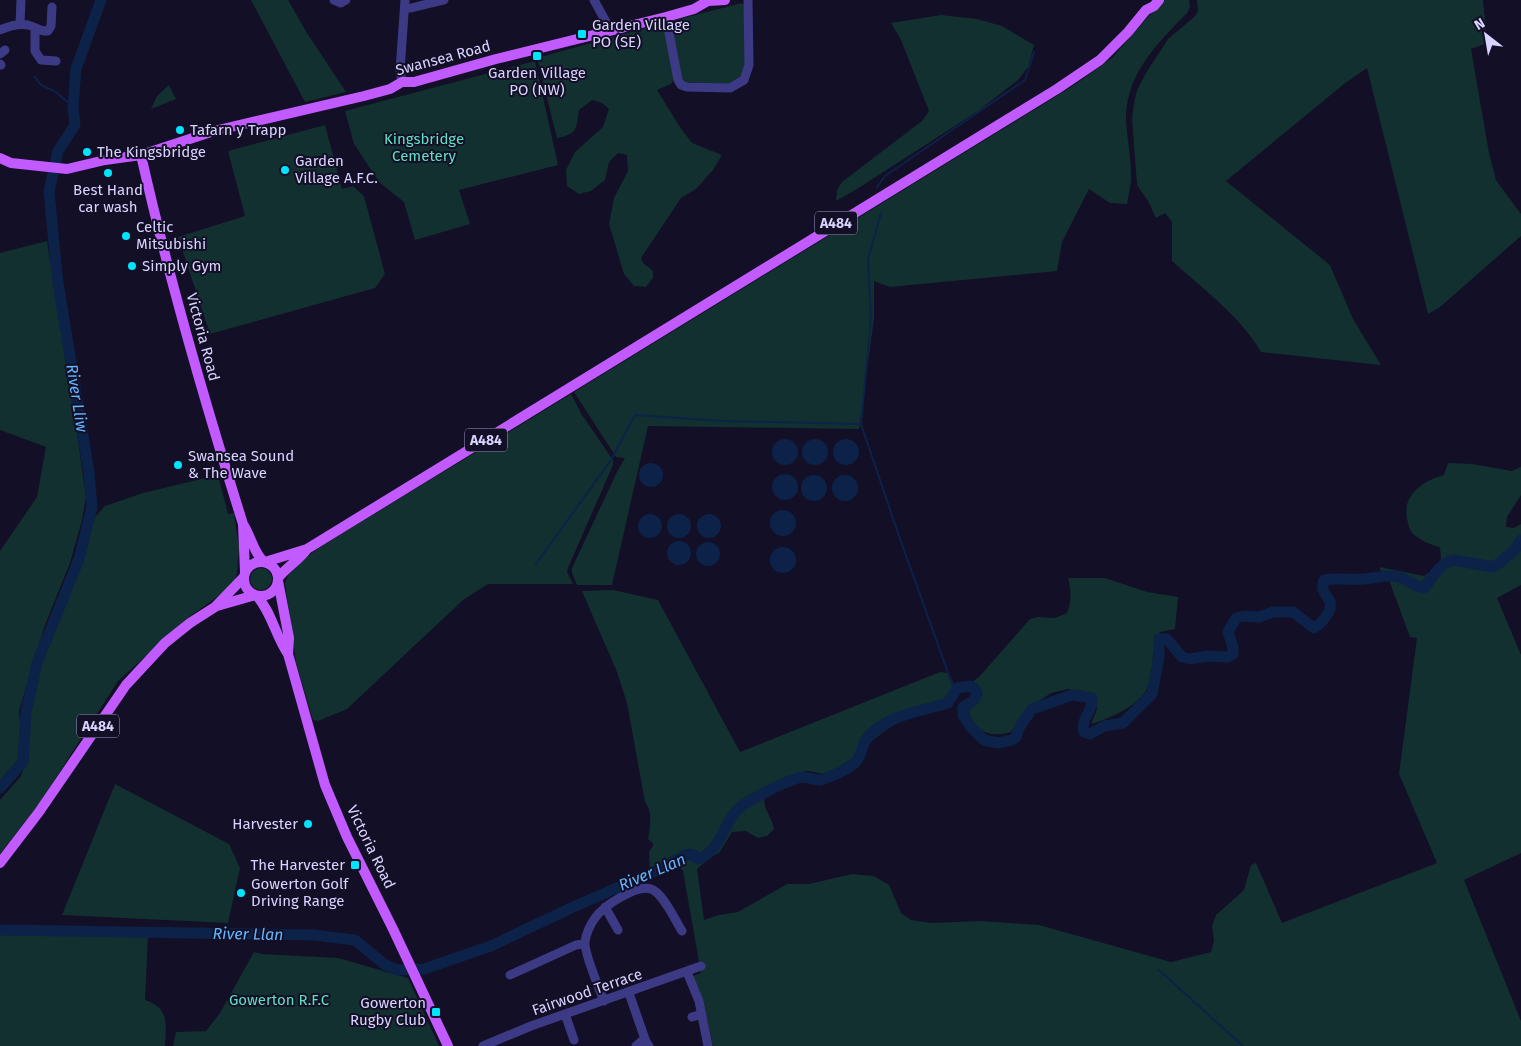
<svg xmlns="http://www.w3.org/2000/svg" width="1521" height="1046" font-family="'Fira Sans',sans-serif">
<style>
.green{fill:#12302f}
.water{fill:#0c2248}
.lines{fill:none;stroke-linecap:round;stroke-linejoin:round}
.stream{stroke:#0c2248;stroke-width:2}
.river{stroke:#0c2248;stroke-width:11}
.minor{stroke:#3d3a85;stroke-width:9}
.major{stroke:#c25bff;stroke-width:10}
.poi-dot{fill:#00e5ff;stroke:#130f26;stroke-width:2}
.labels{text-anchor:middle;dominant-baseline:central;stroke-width:4;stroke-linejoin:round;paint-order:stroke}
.shield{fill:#130f26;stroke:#9e99be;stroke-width:1}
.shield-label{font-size:14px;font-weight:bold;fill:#d9d4ff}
.poi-label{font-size:15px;fill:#d9d4ff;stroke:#130f26;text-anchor:start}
.street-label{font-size:15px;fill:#d9d4ff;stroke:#130f26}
.park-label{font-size:15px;fill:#5fe0c0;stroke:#130f26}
.water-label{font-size:16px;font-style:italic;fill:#62b6ff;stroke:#130f26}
</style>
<rect width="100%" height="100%" fill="#130f26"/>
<!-- green -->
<path class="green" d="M251,0H288L307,33L346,92L305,102Z
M1163,0H1189L1190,6L1188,12C1158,43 1126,73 1126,119C1127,140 1132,161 1131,181C1130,189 1128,196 1127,204L1110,203L1089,189L1062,242L1057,271L890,287L874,281V318L859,429L648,426L612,585H577L572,573V568L617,472L625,458L616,457L574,392L1073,86L1112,58Z
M1197,0H1483L1487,43L1471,49L1489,153L1496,180L1521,214V236L1440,307L1428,314L1367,68L1344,84L1226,181L1330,265L1353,319L1381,365L1261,352C1241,317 1202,288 1172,261V222L1165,213L1156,218L1148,201L1137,185L1132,119L1134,103L1137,90L1146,73L1168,39L1193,18L1198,12Z
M742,3L744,5L746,63L740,78L728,84L683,82L680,79L668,22Z
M941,15L977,19L1002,26L1034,45L1028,67L1018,80L978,111L857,189L836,201L837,190L842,182L922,121L929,111L901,40L891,23Z
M664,23L674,79L671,84L657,90L680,127L692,143L722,155L713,170L696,189L681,198L641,258L643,263L653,271V278L646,287L634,286L624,274L609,224L614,198L628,171L627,155L618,153L609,162L605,180L591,191L579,194L567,186L566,170L575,152L603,127L609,109L602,103L592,100L579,110C576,129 578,134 557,138L537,58Z
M535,61L558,165L459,190L470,224L415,240L404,202L379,182L354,144L345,111Z
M169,85L176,99L151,109L157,96Z
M325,125L342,189L353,186L364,196L385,274L375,288L210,334L178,237L245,216L228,151Z
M47,241L79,447L86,498L82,520L70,563L45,625L19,711L22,747L15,768L0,784V551L37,497L46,447L0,430V253Z
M571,394L582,415L613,460V465L568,568L567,572L573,584H488L463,600L347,709L318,721L313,720L296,663L285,584C289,566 306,558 320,547Z
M1448,463L1472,464L1512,471L1521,467V495L1507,517L1506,527L1514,528L1521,524V585L1497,598L1521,655V853L1464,880L1521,1021V1046H713L703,999L693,976L701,973L683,871L677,864L650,877L649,852L653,846V843L648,839C650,827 653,812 645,802L627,703L617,672L582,591L613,590L658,600L740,752L940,672L949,673L958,693C943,715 915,713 894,725C868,740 857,761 826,773C820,775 815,771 808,771C798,772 777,780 770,788C756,804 772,814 774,829L767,836L758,838L746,831L732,832L719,853L709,858L697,869L704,920L719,915L738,912L787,884H809L852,874L874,876L889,885L901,913L911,920L931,923L981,921L1039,925L1171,962L1211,952L1214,941L1212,926L1216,915L1244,890L1251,865L1256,863L1282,923L1437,863L1399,774L1417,638L1410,637L1386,572L1380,570V567L1424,576L1431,571L1441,559L1440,547C1431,545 1419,540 1412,533C1409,529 1408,524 1407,518C1402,495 1424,480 1444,475Z
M218,475L228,514L234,513L239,547L237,573L234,585L189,617L118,681L41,801L0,854V800L21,776L24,767L34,689L47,645L73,582L93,519L105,506L143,493Z
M250 579a11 11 0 1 1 22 0a11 11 0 1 1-22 0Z
M1068,578H1105L1147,592L1178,597L1175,629L1160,632C1153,644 1154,652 1152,666C1151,673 1150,683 1147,689C1138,706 1109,719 1091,724L1097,709L1095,700L1083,691L1068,689L1051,693L1027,709L1011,732C990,738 977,733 968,711L982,696L981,689L977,684L971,683L979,677L1030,619L1038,617L1055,618L1067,613C1072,600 1071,591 1068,578Z
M115,784L229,844L240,868L228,923L62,915Z
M0,934L148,935L145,1000C170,1008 166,1025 165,1046H0Z
M254,952L262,954L338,958L408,978L439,1046H173L176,1032L206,1031L220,1013Z"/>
<!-- water -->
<path class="water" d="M833 452a13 13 0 1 1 26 0a13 13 0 1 1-26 0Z
M772 452a13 13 0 1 1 26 0a13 13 0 1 1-26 0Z
M802 452a13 13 0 1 1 26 0a13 13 0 1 1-26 0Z
M639 475a12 12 0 1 1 24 0a12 12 0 1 1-24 0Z
M772 487a13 13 0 1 1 26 0a13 13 0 1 1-26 0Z
M801 488a13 13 0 1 1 26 0a13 13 0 1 1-26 0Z
M832 488a13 13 0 1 1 26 0a13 13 0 1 1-26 0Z
M770 523a13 13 0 1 1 26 0a13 13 0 1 1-26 0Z
M667 526a12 12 0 1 1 24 0a12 12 0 1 1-24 0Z
M638 526a12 12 0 1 1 24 0a12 12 0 1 1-24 0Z
M697 526a12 12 0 1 1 24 0a12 12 0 1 1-24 0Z
M667 553a12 12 0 1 1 24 0a12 12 0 1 1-24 0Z
M696 554a12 12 0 1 1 24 0a12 12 0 1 1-24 0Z
M770 560a13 13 0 1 1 26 0a13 13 0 1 1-26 0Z"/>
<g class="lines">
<!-- stream -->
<path class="stream" d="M35,77L41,85L56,92L73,107
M877,187L885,176L1025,80L1034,52
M881,213L868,259L871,318L861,424L900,539L955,692
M536,564L611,460L635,415L722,421L860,424
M1159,970L1243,1046"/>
<!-- river -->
<path class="river" d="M0,788L23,762L26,712L37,663L79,559L92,507L89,473L57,276L49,191L58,151L75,125L73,107L76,69L101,0
M0,930L313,935L355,940L384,964L397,970L424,969L491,946L571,908L660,869L683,856L690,854L694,855L697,859C722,853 723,819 743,805C757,796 782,783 798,778C806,775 813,780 820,780C826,779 843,771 848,768C865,758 859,747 868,737C887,715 922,711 948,703L957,688L970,686L976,691C977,701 971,702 963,707V715L970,726L984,740L998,743L1012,740L1016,737L1019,728L1032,709L1072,695L1092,698C1094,710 1080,719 1084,732L1090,734L1104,726L1123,723L1152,694L1159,657V639H1167L1182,657L1190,659L1207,656L1228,657L1233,654V647L1228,632L1236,618L1244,616L1259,617L1273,612H1293L1314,628C1321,624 1333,611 1330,602C1326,593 1320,591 1324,580C1337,578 1350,580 1364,579C1376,578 1387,574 1399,577C1408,580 1415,587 1424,588C1433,577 1439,564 1453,560L1494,567L1514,551L1521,540"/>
<!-- minor -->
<path class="minor" d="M334,0L341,3L346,0
M594,0L611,31
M405,8H411L444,0
M666,17L678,80L681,85L687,87L730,88L744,80L749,65L748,0
M20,24L21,0
M35,28V51L41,60L56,61
M0,30C9,26 18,23 28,25C36,27 40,32 48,31L51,26L52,7
M0,54L5,50
M0,64L1,65
M402,82L400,70L405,0
M605,907L618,930
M687,972L699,1001L708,1046
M510,975L576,945L584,944
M629,993L646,1042
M604,1001C599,988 584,953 585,942C586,934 590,925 595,918C603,906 637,884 651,889C663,893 675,920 682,931
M565,1014L574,1040
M692,1017L702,1014
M483,1046L531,1026L701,966
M636,1046L642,1041L646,1042L649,1046"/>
<!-- major -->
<path class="major" d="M141,155C169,280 205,403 243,524C251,536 253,551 263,561
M0,158L11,163L67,169L105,160L141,155L214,131L364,96L390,89L402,82H414L496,59L666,17L694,9L708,1L725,0
M243,524L245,572
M244 579a17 17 0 1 1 34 0a17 17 0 1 1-34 0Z
M265,562L307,549L1057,89L1100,60L1128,32L1146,10L1154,6L1159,0
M278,578C287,567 299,560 307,549
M278,581L289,638L288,654
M257,596C272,613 275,635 288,654L325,785L347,837L393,929L448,1046
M217,606L255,595
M0,863L39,812L126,685L165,643L190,623L215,607L243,578"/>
</g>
<!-- markers -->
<g class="poi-dot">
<rect x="577" y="29" width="10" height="10" rx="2.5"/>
<rect x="532" y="51" width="10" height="10" rx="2.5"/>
<circle cx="180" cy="130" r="5"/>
<circle cx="87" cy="152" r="5"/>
<circle cx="285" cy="170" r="5"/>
<circle cx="108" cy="173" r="5"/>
<circle cx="126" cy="236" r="5"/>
<circle cx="132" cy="266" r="5"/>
<circle cx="178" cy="465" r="5"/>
<circle cx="308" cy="824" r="5"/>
<rect x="350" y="860" width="10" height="10" rx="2.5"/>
<circle cx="241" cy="893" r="5"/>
<rect x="431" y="1007" width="10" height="10" rx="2.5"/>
</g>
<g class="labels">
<!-- shield labels -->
<g class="shield">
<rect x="815" y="211.5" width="42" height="23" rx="4"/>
<rect x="465" y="428.5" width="42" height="23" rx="4"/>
<rect x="77" y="714.5" width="42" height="23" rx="4"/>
</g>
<g class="shield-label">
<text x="836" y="223">A484</text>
<text x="486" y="440">A484</text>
<text x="98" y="726">A484</text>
</g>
<!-- poi labels -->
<g class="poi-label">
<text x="592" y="25">Garden Village<tspan x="592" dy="17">PO (SE)</tspan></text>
<text x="537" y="73" text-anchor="middle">Garden Village<tspan x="537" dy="17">PO (NW)</tspan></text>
<text x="190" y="130">Tafarn y Trapp</text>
<text x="97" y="152">The Kingsbridge</text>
<text x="295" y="161">Garden<tspan x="295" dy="17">Village A.F.C.</tspan></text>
<text x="108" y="190" text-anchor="middle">Best Hand<tspan x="108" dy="17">car wash</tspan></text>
<text x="136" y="227">Celtic<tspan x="136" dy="17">Mitsubishi</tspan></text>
<text x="142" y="266">Simply Gym</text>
<text x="188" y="456">Swansea Sound<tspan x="188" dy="17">&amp; The Wave</tspan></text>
<text x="298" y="824" text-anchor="end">Harvester</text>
<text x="345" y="865" text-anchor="end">The Harvester</text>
<text x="251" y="884">Gowerton Golf<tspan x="251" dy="17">Driving Range</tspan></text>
<text x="426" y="1003" text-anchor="end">Gowerton<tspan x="426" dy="17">Rugby Club</tspan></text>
</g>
<!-- street labels -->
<g class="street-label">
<text transform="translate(443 58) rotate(-15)">Swansea Road</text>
<text transform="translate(203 337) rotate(75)">Victoria Road</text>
<text transform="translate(371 847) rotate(64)">Victoria Road</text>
<text transform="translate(587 992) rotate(-19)">Fairwood Terrace</text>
</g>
<!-- park labels -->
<g class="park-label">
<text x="424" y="139">Kingsbridge<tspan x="424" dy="17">Cemetery</tspan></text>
<text x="279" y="1000">Gowerton R.F.C</text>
</g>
<!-- water labels -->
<g class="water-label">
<text transform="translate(77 398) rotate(81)">River Lliw</text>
<text transform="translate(652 872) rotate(-23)">River Llan</text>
<text transform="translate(248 934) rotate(1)">River Llan</text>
</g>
</g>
<!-- north arrow -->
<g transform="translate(1486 35) rotate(329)" stroke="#130f26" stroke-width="4" paint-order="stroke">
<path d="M0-4L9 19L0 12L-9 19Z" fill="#d9d4ff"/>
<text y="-8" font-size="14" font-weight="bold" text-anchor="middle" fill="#d9d4ff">N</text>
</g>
</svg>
